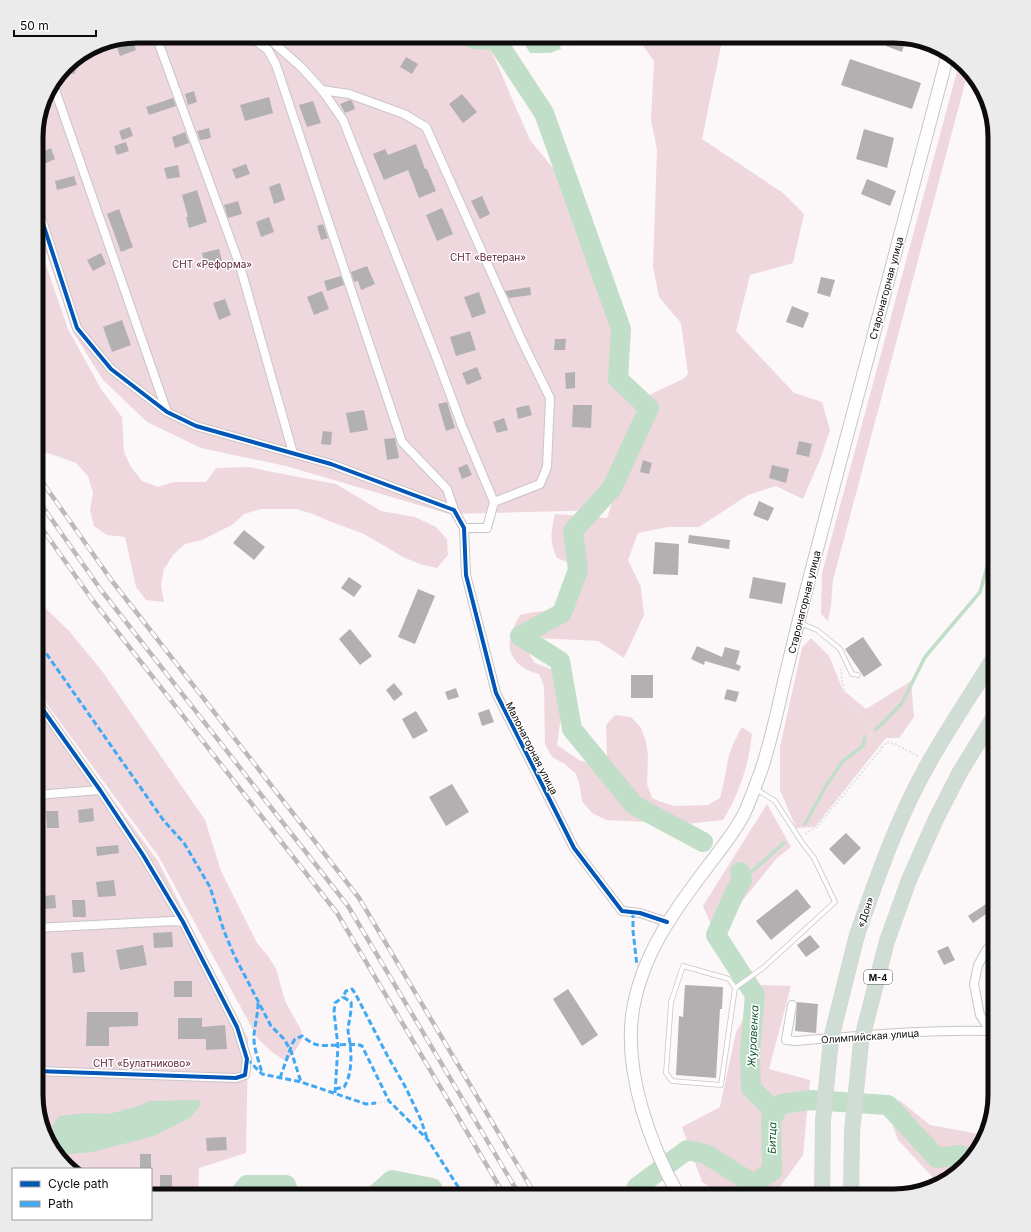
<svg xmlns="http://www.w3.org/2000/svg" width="1031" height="1232" font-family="Inter,sans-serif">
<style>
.green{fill:#efd7de}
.water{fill:#c0dec8}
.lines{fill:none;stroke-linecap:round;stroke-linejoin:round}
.stream{stroke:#c0dec8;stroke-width:3.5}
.river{stroke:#c0dec8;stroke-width:20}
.building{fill:#b3b0b1}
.service-casing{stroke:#c9c5c6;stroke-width:5.5}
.minor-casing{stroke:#c9c5c6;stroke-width:10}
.secondary-casing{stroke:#c9c5c6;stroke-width:14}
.motorway-casing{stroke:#d7d5d5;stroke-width:16}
.path{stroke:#e3e3e3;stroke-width:2;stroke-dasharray:2 2;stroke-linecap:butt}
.service{stroke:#fffefe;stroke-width:4}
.minor{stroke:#fffefe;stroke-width:8}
.secondary{stroke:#fffefe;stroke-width:12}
.motorway{stroke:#d0ddd4;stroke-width:15}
.rail-casing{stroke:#bbbaba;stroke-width:4.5}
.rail{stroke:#fff;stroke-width:3;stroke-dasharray:9;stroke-linecap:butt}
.motorway-bridge-casing{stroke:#d7d5d5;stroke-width:16;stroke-linecap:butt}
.motorway-bridge{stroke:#d0ddd4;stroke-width:15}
.quiet{stroke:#3fa9f5;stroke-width:3;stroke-dasharray:6 3;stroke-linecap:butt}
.cycleway-casing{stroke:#fff;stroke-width:6}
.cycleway{stroke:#0057b8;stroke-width:4}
.labels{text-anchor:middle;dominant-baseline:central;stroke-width:3;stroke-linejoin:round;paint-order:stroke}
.shield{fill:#fff;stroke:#565454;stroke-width:1}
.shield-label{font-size:9px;font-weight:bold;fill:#0d0b0b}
.park-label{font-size:10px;fill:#5a1d34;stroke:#fff}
.street-label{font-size:10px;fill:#0d0b0b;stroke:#fff}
.water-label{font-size:11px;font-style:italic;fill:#185d36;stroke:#fff}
.rim{fill:none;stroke:#0d0b0b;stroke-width:5}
</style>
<rect width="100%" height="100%" fill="#fcf7f8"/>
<!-- green -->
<path class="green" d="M138,36H485L530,140L585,207L637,410L605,510L449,514L286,466L201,448L147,422L103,380L73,332L36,222V131L47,92L70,61L99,44Z
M636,36H716L721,46L702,139L783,193L804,214L793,263L750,275L736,331L794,393L822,402L830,430L821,457L803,499L776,486L748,495L699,527H668L638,533L628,560L641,587L644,615L624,658L598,641L538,638L525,647L535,663L555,671L560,702L561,716L557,745L579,760L597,766L607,756L606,725L615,715L631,717L641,728L646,742L648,756L647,784L652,798L661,802L675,806L708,805L720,798C724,784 726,769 729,755C732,745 737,736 742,727L752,734C749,764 739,794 723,820L686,824L606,820L592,813L582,801L580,787L576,774L565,764L552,757L545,744L544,686L539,674C534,672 528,671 524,668C502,654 509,634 520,615L534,612L549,611L562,603L573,593L578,578L571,564L557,558C549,540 551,533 555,514L607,518L647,396L683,379L688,374L681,323L659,297L653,267L657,149L651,120L654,61Z
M959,64L968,72L833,580L831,605L828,621L821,614L822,573Z
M36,236L68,329L101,389L122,417L124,452L131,467L142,481L158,487L173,482H206L216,468L250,467L267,471L336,484L381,511L415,517L436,527L447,539L448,555L437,568L420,564L403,557L364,534L329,521L313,514L296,509H261L244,514L232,525L202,540L185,544L173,555L164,569L161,585L164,602L146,600L136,587L125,537L107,535L94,526L90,510L93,493L88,476L76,463L45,452L36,445Z
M36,599L69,631L102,671L205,820L221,871L257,943L268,956L276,969L285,1001L301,1030L302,1039L297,1048L287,1062L272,1052L258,1039L159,857L36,689Z
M811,638L829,656L843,690L866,709L911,681L914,717L899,738H886L815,827L796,828L780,790V747L802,648Z
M36,695L158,861L248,1039L246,1153L199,1168L198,1196H151V1169H72L53,1151L36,1095Z
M767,804L791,847L777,858L730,916L711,924L703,906Z
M759,985L791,986L769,1069L810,1080L803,1155L779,1188L770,1196H725L702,1182L682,1127L720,1107L736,1032L748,1011Z
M899,1100L930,1125L984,1135L982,1145L950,1179L938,1183L898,1140L890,1118Z"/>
<!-- water -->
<path class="water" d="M520,36H557L561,49L550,53H530Z
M199,1100L201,1102L199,1107L190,1118L154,1136L92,1152L61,1155C59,1154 56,1154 54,1152C47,1145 50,1121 60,1116L87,1113L109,1114L138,1106L149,1101Z"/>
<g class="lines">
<!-- stream -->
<path class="stream" d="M875,730L881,725L902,703L925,657L980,592L987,567L995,561
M805,824L827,784L843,761L863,746L865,737
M742,880L784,843"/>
<!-- river -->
<path class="river" d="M475,36L474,39C482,40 487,41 494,37L544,113L621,329L618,379L649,408L612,488L573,531L578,570L562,613L520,636L560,661L572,729L634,805L703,842
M740,872L742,880L734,894L716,935L755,995L750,1053L751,1088L775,1112
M238,1196L247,1185H286L290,1196
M374,1196L392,1180L432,1188L435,1196
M635,1196L637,1187L687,1150L706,1154L753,1184L772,1171L771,1119L781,1104L810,1100L888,1105L937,1158L960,1155L968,1160"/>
</g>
<!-- building -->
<path class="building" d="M889,36H900L906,38L902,52L886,46Z
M133,41L136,50L120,56L117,47Z
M77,57L75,74L61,73L70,61Z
M406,57L418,64L412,74L400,67Z
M850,59L921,83L912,109L841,85Z
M194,91L197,102L188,105L185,94Z
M462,94L477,112L463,123L449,104Z
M269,97L273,113L245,121L240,105Z
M173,98L176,106L149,115L146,107Z
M350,100L352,101L355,109L345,113L340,104Z
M313,101L321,123L307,127L299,105Z
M130,127L133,136L122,140L119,131Z
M209,128L211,138L200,140L197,131Z
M864,129L894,138L887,168L856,159Z
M185,132L189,143L175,148L172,137Z
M126,142L129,151L117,155L114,146Z
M416,144L425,169H427L436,191L419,198L408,170L384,180L373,154L385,149L388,155Z
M51,148L55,159L44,164L40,153Z
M246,164L250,174L236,179L232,169Z
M178,165L180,177L167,179L164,168Z
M74,176L77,185L57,190L55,181Z
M867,179L896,191L890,206L861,194Z
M280,183L285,200L274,204L269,187Z
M197,190L207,222L189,228L186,217H188L182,195Z
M482,196L490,214L480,219L471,201Z
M238,201L242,214L228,218L224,205Z
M442,208L453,234L437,241L426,215Z
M119,209L133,247L121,252L107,214Z
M269,217L274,232L261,237L256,222Z
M323,224L328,238L321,240L317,226Z
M219,249L222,261L205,265L202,253Z
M101,253L106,264L93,271L87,260Z
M367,266L375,284L361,290L358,281L354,282L351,272Z
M341,276L344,285L327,291L324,281Z
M821,277L835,280L830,297L817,293Z
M530,287L531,295L509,298L505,291Z
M322,291L329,309L314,315L307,297Z
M479,292L486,313L472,318L464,297Z
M225,299L231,315L219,320L213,303Z
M792,306L809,313L803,328L786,322Z
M122,320L131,345L112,352L103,327Z
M470,331L476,350L456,356L450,337Z
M555,339H566L565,350H554Z
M477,367L482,379L467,385L462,373Z
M575,372V388L566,389L565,373Z
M447,402L455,428L446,431L438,404Z
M529,405L532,415L518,419L516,408Z
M573,405H592L591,428L572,427Z
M364,410L368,430L350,433L346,413Z
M504,418L508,430L497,433L493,422Z
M323,431L332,432L331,445L321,444Z
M395,438L399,458L387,460L384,439Z
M799,441L812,444L809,457L796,454Z
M643,460L652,463L649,474L640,472Z
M467,464L472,475L462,479L458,468Z
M772,465L789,469L786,483L769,478Z
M759,501L774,508L768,521L753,515Z
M244,530L265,547L254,560L233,543Z
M689,535L730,540L729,549L688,543Z
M655,542L679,544L678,575L653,574Z
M349,577L362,586L354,597L341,588Z
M753,577L786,583L782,604L749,598Z
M418,589L435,596L415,644L398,637Z
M350,629L372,656L360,665L339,639Z
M863,637L882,665L864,677L845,649Z
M697,646L722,657L725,647L740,651L736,664L741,666L739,671L705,661L704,665L691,659Z
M631,675H653V698H631Z
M394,683L403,694L394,701L386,690Z
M456,688L459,697L448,700L445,692Z
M727,689L739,692L736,702L724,699Z
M489,709L494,722L482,726L478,713Z
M416,711L428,731L413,739L402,719Z
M452,784L469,812L446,826L429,797Z
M93,808L94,821L79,823L78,810Z
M46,811H58L59,828H47Z
M846,833L861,848L844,865L829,849Z
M118,845L119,853L97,856L96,847Z
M114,880L116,896L98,897L96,882Z
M797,889L811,907L771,940L756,921Z
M55,895L56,908L44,909L43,896Z
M995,898V908L973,923L968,916Z
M72,900H85L86,917H73Z
M172,932L173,947L154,948L153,933Z
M810,935L820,947L806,957L797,945Z
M143,945L147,965L120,970L116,950Z
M948,946L955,960L944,965L937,951Z
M83,952L85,972L73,973L71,953Z
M174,981H192V997H174Z
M685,985L723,987L722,1009H720L716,1078L676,1075L679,1016L683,1017Z
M568,989L598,1035L582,1046L553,999Z
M797,1002L818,1004L816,1033L795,1031Z
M87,1012H138V1026L109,1027V1046H86Z
M178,1018H202V1027L225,1025L227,1049L206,1050V1039H178Z
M226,1137L227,1150L207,1151L206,1138Z
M140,1154H151V1169H140Z
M160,1175H172V1189H160Z"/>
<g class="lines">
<!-- service casing -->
<g class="service-casing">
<path id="service" d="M800,623L817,630L840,649L852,674L858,675
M735,988L729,979L683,966L671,1002L666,1073L672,1081L721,1085L735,988L763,968L835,902L814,858L803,844L775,801L756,789"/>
</g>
<!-- minor casing -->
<g class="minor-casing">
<path id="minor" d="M156,36L240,266L293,453
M249,36L268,50L276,65L402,442L447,489L454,510
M266,36L301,67L322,90L343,120L437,359L462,426L494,502L487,528H464
M96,45L109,44L118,40
M53,84L167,412
M322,90L349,94L404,114L426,127L522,341L550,398L547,467L540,484L494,502
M36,202L77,328L111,369L167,412L196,426L331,464L454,510L464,528L466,575L496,693L574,848L622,911L640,913L667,922
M36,795L100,790
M36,928L172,921L183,922
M792,1005L786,1040L796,1041C860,1036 926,1029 990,1031
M994,1031H990L980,1015L974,984L978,965L987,949L995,943
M36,1071L236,1078L245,1075L247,1059L237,1027L183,922L143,855L100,790L36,700"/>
</g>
<!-- secondary casing -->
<g class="secondary-casing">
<path id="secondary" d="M679,1196C650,1145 625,1075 632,1016C640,957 673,912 708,866C720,850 733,834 743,816C750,802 755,786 761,771C771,741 778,709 785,677C795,636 805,594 816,553C860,387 904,220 948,54"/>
</g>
<!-- motorway casing -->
<g class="motorway-casing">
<path id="motorway" d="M960,772L995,715
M857,935C878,875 899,814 931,759C951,724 974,690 995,656"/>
</g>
<!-- path -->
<path class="path" d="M882,748L887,742L895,744L918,756
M805,834L817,827L882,748C872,738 867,729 864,715L847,702L842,680L841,669
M376,1103L389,1101"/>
<!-- service -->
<use href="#service" class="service"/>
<!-- minor -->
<use href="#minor" class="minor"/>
<!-- secondary -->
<use href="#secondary" class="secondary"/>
<!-- motorway -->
<use href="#motorway" class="motorway"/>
<!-- rail casing -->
<g class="rail-casing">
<path id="rail" d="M36,470L43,483L112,581L359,898L536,1196
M36,497L101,590L348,906L520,1196
M36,520L91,598L337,913L505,1196"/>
</g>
<!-- rail -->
<use href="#rail" class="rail"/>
<!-- motorway-bridge casing -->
<g class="motorway-bridge-casing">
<path id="motorway-bridge" d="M822,1196L823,1120L831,1039L857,935
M851,1196L852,1132L861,1042L887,941L909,880L936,819L960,772"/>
</g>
<!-- motorway-bridge -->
<use href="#motorway-bridge" class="motorway-bridge"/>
<!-- quiet -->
<path class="quiet" d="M566,36L569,44L602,36
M36,639L164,821L184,843L210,887L224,931L234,955L271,1026L284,1039L291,1051L301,1082
M633,912V931L637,966
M258,1003C258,1014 255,1024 254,1035C253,1047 259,1061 262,1073
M247,1059L262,1074L301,1082L366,1104L376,1103
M280,1078L292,1044L295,1039L302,1036C306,1039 312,1044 318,1045C329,1047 356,1042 362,1046L389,1101L428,1140L464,1196
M335,1089L344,1087C351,1077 352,1058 350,1045C350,1040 348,1035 348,1029C349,1020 352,1010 351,1002L343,997L346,991L352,989L355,993L387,1055L406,1088L421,1120L427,1138
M335,1093L338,1046L334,1012L335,1003L343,997"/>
<!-- cycleway casing -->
<g class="cycleway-casing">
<path id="cycleway" d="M36,202L77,328L111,369L167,412L196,426L331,464L454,510L464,528L466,575L496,693L574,848L622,911L640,913L667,922
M36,1071L236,1078L245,1075L247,1059L237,1027L183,922L143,855L100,790L36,700"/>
</g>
<!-- cycleway -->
<use href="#cycleway" class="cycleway"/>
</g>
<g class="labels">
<!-- shield labels -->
<rect class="shield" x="864" y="970" width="28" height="14" rx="3"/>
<g class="shield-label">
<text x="878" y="977">М-4</text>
</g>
<!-- park labels -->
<g class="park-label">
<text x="488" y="257">СНТ «Ветеран»</text>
<text x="212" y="264">СНТ «Реформа»</text>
<text x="142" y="1063">СНТ «Булатниково»</text>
</g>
<!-- street labels -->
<g class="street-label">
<text transform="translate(886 288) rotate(-75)">Старонагорная улица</text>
<text transform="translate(804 602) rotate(-76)">Старонагорная улица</text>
<text transform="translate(532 748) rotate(63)">Малонагорная улица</text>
<text transform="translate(865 912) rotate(-71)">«Дон»</text>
<text transform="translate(870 1036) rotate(-4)">Олимпийская улица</text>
</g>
<!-- water labels -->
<g class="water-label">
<text transform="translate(753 1036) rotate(-87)">Журавенка</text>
<text transform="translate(772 1138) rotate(-89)">Битца</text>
</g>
</g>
<!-- crop -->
<path d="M0 0H1031V1232H0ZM137 43H894A94 94 0 0 1 988 137V1095A94 94 0 0 1 894 1189H137A94 94 0 0 1 43 1095V137A94 94 0 0 1 137 43Z" fill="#ecebeb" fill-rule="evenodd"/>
<path class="rim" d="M137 43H894A94 94 0 0 1 988 137V1095A94 94 0 0 1 894 1189H137A94 94 0 0 1 43 1095V137A94 94 0 0 1 137 43Z"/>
<!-- legend -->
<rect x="12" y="1168" width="140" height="52" fill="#ffffff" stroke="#9e9d9d"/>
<rect x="20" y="1181" width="20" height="6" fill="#0057b8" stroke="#9e9d9d"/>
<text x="48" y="1188" font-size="12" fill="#0d0b0b">Cycle path</text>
<rect x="20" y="1201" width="20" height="6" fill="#3fa9f5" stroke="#9e9d9d"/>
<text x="48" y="1208" font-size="12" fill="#0d0b0b">Path</text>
<!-- scale -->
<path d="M14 30v6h82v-6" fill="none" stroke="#0d0b0b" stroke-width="2"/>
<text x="20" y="30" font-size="12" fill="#0d0b0b" stroke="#ffffff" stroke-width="3" paint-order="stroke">50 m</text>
</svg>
